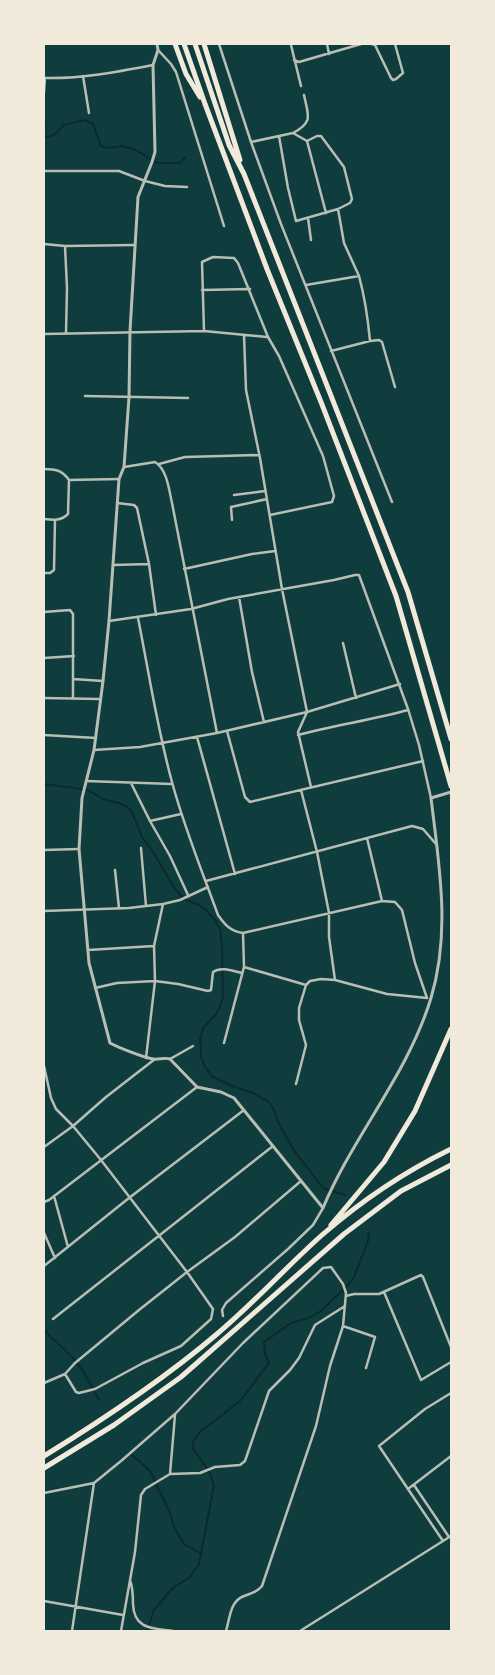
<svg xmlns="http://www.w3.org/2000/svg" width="495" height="1675" font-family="'Roboto Condensed',sans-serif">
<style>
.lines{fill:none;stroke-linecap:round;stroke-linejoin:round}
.stream{stroke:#0a2a2b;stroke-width:2}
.minor{stroke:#b8beb3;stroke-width:2.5}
.tertiary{stroke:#b8beb3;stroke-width:3}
.motorway{stroke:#f1e9da;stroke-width:5}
</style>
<rect width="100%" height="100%" fill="#0f3d3e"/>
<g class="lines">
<!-- stream -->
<path class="stream" d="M44,115L45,124L44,132
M44,133L46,137L54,135L64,125L85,120L93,124L101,146L109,148L122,146L136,150L157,163H180L185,157
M44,784L88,790L103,799L119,803L126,806L132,812L142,837L155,855L175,889L184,899L199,905L207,911L216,921L220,929L222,945L223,998L217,1013L203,1028L200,1039L201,1050V1057L205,1067L213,1077L232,1086L253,1093L269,1102L274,1110L279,1124L295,1152L323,1188L345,1195
M44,1330L72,1357L82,1369L99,1400
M132,1455L150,1471L169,1511L175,1529L184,1544L202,1554
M147,1631L154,1610L173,1588L190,1577L199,1564L214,1485L209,1471L193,1449V1442L200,1432L240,1401L269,1363L265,1354L264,1342L291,1323L309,1318L321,1311L348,1285L354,1277L368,1241L369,1232"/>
<!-- minor -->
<path class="minor" d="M219,44L251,142L281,224L392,502
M327,44L329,54
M372,44L375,45L391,78L393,80L396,79L403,73L395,44
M291,45L301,86
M158,50L171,64L176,72L224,226
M294,60L299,62L361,44
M83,76L89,113
M44,78C81,79 117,72 153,65
M44,92L45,78
M293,133C314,122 308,115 304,95
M279,136L288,188L296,221L338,209
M307,141L317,136H321L344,167L352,199L350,203L338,209L344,243L359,276
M251,142L293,133L307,141L326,213
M44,171H119L145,181L165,186L187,187
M308,218L311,240
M44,244L65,246L135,245
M65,246L67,288L66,333
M306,285L359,276C365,298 368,319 370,341L331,351
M202,290L250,289
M204,331L202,262L213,257L234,258L238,263L268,337L279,356L323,456L334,496L332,502L270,515
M44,334L204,331L267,337
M244,335L246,390L260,458L282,589L307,712
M370,341L379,340L382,342L395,387
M85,396L188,398
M159,464L185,457L259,455
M124,467L155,462C167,469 169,490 172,503L217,733
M44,469C55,469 62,470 69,480L119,479
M234,495L265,491
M117,503L134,505L137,508L149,564L156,615
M44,519C53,520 61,521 68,514L69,480
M232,520L231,507L267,499
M113,565L149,564
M184,569L252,554L275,551
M44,573H50L54,570L55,520
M239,597L252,672L264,722
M44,612L70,610L73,614V698
M138,618C149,673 157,728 172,782C184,827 202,871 218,915C225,925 230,931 243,933L382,901L395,902L402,910L415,963L427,998
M109,621L191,609L228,599L334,580L355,575H359L408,709L419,745L431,798
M343,643L356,698
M44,658L74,656
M73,679L103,681
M44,698L99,699
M307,712L298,732L311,787
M227,731L245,797L250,802L423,761
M44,735L96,738
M298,735C335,725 372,720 408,710
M197,737L235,874
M94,750L140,747L217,733L307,712L400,684
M86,781L172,784
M131,783L150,821L181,814
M301,790L317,852L329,913V937L335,980
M150,821L170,856L188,895
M367,838L382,901
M141,848L146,906
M44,850L79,849
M115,870L119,908
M206,881L412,826L423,829L436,844
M44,911L129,908L163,904L180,900L208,887
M88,950L154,946
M244,967L306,985
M95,988L117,983L155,981L154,946L163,904
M224,1043L244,967L243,933
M146,1058L155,981L178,984L208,991L211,990L213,972C221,966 233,971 242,973
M170,1059L193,1046
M44,1066L51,1098L56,1109L73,1126L101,1160L187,1272L213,1309L211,1319L181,1346L143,1363L95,1389L79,1393L76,1392L65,1374
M296,1084L306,1045L299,1020V1008L306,985L310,981L321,979L335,980L387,994L427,998
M44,1147L73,1126L106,1097L155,1059
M54,1196L68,1247
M44,1202L49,1200L197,1087
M44,1233L55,1258
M44,1266L129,1198L244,1110
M384,1292L421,1380L451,1362
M346,1296L354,1294H379L421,1275L423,1277L451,1347
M223,1316L222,1310L226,1303L288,1249L313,1225L323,1208
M53,1319L273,1146
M343,1326L375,1337L366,1368
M44,1383L65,1374L75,1363L139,1310L187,1272L235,1237L301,1181
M170,1474L200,1473L215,1467L240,1465L245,1461L269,1391L290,1370L299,1358L315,1325L345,1306
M414,1485L449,1537
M408,1489L451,1456
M44,1493L94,1483L121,1461L175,1414L243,1343L323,1268L331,1267L343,1284L346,1293L343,1326L330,1366L316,1426L262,1586C257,1592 252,1593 244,1596C230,1601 230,1618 226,1631
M443,1541L379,1446L425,1409L451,1393
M130,1580C133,1588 133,1596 133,1604C134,1630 153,1628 173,1631
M44,1601L123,1615
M72,1631L94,1483
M121,1631L135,1552L141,1495L145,1489L170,1474L175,1415
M300,1631L451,1536"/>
<!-- tertiary -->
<path class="tertiary" d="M157,44L158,50L153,65L155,152L152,162L138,197L130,331L129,397L124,467L119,479L109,621L103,681L94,750L82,798L79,849L89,963L110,1043C117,1047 145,1058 153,1059C159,1060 164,1057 170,1059L197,1087L221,1092L234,1098L323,1208C353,1136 408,1074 431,998C451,932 439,865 431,798L451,792"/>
<!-- motorway -->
<path class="motorway" d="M175,44L186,74L200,97
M184,44L205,104L267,269L321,402L396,596L451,786
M195,44L229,145L244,174L408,592L451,739
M204,44L240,160
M331,1225L384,1162L415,1111L451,1029
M44,1456C104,1419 163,1380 217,1334C254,1303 286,1267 322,1235C361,1201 404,1172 451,1149
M44,1468L114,1425L181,1377L344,1234L401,1191L451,1165"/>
</g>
<!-- border -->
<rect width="495" height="1675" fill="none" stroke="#f1e9da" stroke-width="90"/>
</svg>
